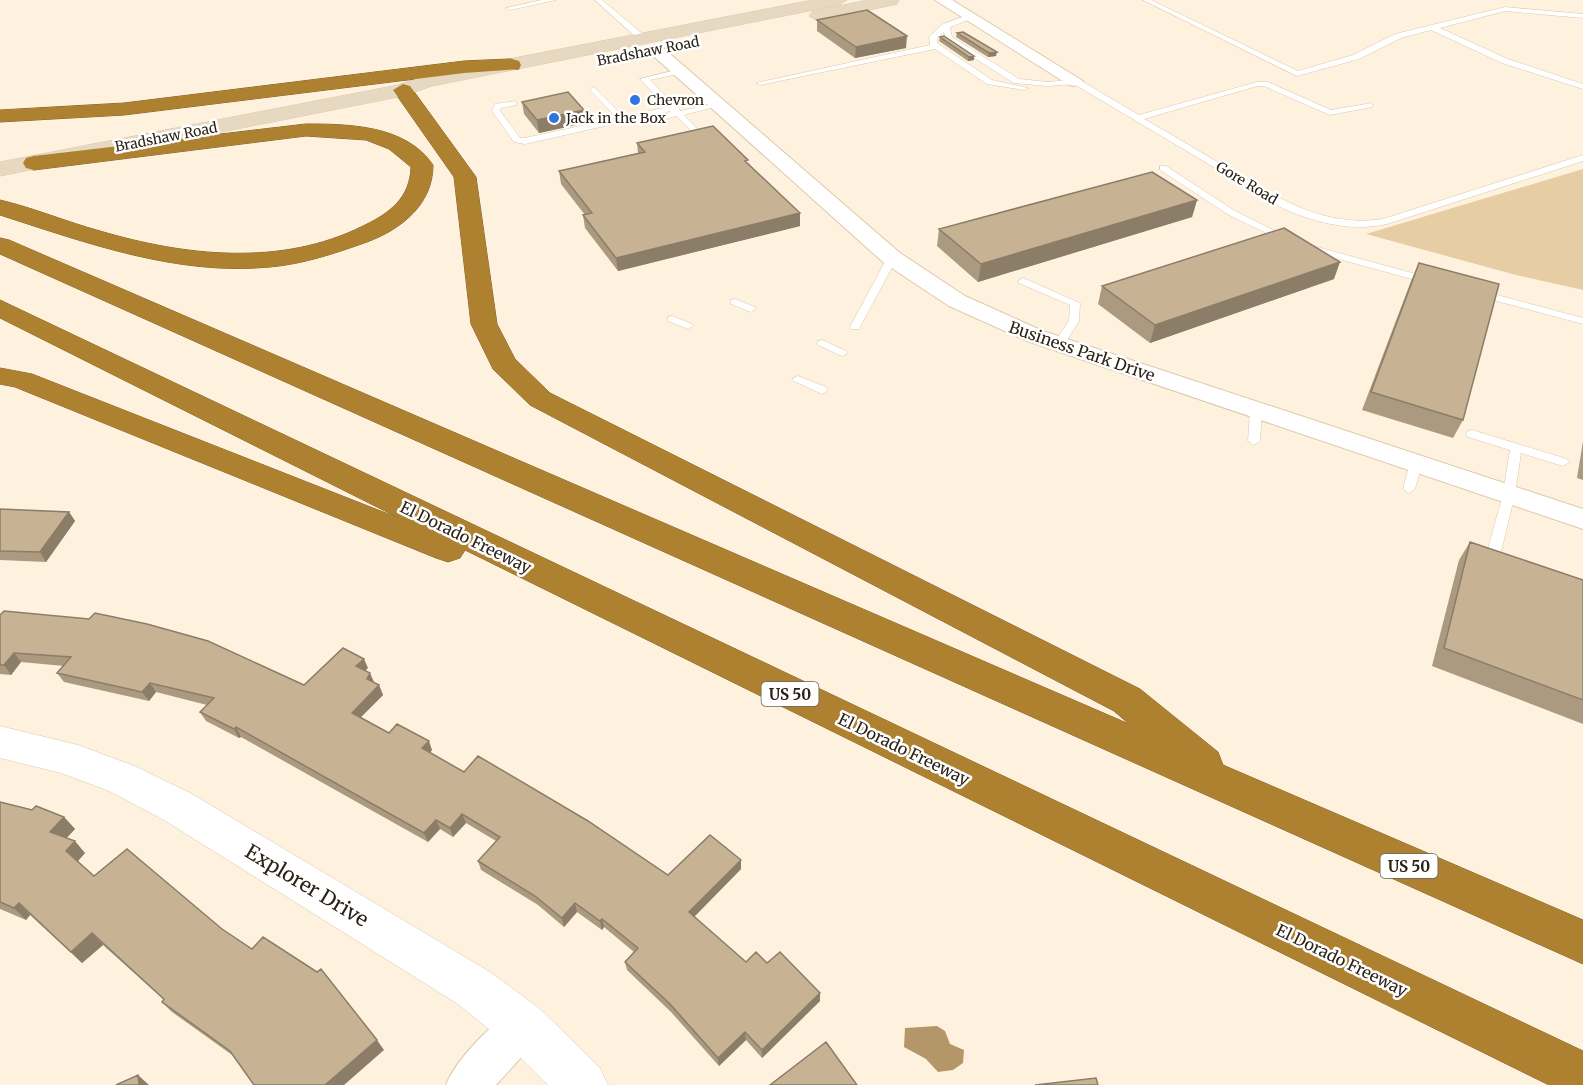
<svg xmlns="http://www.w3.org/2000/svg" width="1583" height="1085" font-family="Merriweather,serif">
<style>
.green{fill:#e7cda3}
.water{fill:#b49768}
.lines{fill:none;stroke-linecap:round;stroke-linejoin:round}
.service-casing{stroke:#dcc8a9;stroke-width:1}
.minor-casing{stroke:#dcc8a9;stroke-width:2}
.tertiary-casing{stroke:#dcc8a9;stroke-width:1}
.secondary-casing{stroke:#dcc8a9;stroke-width:1}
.motorway-casing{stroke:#806027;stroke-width:1}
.service{fill:#fff;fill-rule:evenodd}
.minor{fill:#fff;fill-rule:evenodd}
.tertiary{fill:#fff;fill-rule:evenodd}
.secondary{fill:#e7d9c1;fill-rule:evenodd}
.motorway{fill:#ae8130;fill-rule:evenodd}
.wall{fill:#ab9a7f}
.shaded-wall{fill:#8b7d68}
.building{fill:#c7b394;stroke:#8b7d68;stroke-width:1.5}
.poi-dot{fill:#2f75e1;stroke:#fff;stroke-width:2}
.labels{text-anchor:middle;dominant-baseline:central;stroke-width:5;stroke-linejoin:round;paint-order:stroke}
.far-street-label{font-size:14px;fill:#2a2216;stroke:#fff}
.far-poi-label{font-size:14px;fill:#2a2216;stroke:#fff;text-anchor:start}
.shield{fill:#fff;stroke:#6a645c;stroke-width:1.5}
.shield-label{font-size:15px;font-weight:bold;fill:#2a2216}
.street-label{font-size:16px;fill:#2a2216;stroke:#fff}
.near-street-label{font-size:20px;fill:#2a2216;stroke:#fff}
</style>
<rect width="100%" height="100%" fill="#fef2df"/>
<!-- green -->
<path class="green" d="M1583,169V290L1516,275L1366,234Z"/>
<!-- water -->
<path class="water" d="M937,1026L945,1031L950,1044L964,1050L963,1063L953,1070L938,1072L926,1059L904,1047L905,1028Z"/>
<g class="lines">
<!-- service casing -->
<g class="service-casing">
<path id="service" d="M542,0H556L510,10L506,8Z
M595,0H602L645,36V40H639Z
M1143,0H1151L1298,71L1353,55L1395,34L1505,7L1583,14V18L1505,11L1440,28L1508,59L1583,84V89L1502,63L1431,30L1401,38L1359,59L1297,76Z
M968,15H971V19L950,27L952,37L1019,79L1048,82L1078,79L1139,115L1257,82H1268L1331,110L1372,103V107L1330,115L1264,86H1257L1144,119C1174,136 1203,153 1232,171C1280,199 1325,228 1383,219L1583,155V161L1387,224C1352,232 1317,223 1284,209L1074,84L1048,86L1014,83L946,40L944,32L937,38V43L992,80L1028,88L1024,90L987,84L935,49L760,85L756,83L930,45L929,37L943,24Z
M680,69L684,71L683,73L650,80L675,106H678L680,111L718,103L722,105L684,115L698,130L694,133L676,116L666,119L662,116L671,111L525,144L514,142L492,111L495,104L516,101V105L501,108L500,111L520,138H525L617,118L591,91L590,89L594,87L624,117L667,107L640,79Z
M1160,166H1166L1235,211L1291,239L1283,241L1229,215L1160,170Z
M1310,245L1434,279L1435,281L1430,284L1306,250L1305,248Z
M892,255L897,258L860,327L859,329H851L850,327L887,258Z
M1023,278L1080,303L1079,321L1063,346H1055L1053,344L1069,321L1070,305L1019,283L1018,281Z
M1478,290L1583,318V324L1474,295V291Z
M735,299L755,307L756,309L751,312L731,304V300Z
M672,316L692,324L693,326L688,329L668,321V317Z
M822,340L846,351L848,353L842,356L818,345V341Z
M798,376L826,387L828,390L822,394L794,381L792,379Z
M1256,406L1262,410L1260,441L1254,445L1248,441L1250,410Z
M1472,430L1567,459L1569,462L1563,466L1521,453L1515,494L1501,552L1494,557L1487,552L1503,494L1510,450L1468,437L1466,434L1468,431Z
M1416,459L1422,463L1415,489L1409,493L1403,489L1410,463Z"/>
</g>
<!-- minor casing -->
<g class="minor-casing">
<path id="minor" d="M935,0H952L1083,81L1075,86L1069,85Z
M656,45L662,47L900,253L965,296L1043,331L1583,509V529L1027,341L949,306L884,263L650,53L648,50L650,47Z
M523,1006L537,1012L543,1026L537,1040L496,1085H446C456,1059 497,1016 523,1006Z"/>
</g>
<!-- tertiary casing -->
<g class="tertiary-casing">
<path id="tertiary" d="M0,726L78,745L137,767L192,794L490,972L540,1009L600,1068L608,1085H548L506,1043L458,1004L164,820L109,791L61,773L0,758Z"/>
</g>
<!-- secondary casing -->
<g class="secondary-casing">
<path id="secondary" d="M813,0H847L839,5L432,86L403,96L0,176V162L398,85L427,75Z
M868,0H899L897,4L818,21L809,16L812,12Z"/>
</g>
<!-- motorway casing -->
<g class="motorway-casing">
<path id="motorway" d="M512,59L519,61L521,65L519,69L464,73L124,115L0,122V110L124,103L464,61Z
M403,84L410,86L476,177L497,324L515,359L550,393L1140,689L1218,752L1223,765L1583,920V964L0,254V238L9,240L1129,724L1114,711L530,405L493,369L471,324L454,177L393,90Z
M306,124C349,124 406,125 433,165C433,204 402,229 367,242C336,253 304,264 270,267C177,276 87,243 0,215V200C34,208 67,222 100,231C185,256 281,267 363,226C390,213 410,198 411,167L389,149L366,140L306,136L34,170L26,168L23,163L26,158L34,156Z
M0,300L1583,1051V1085H1549L465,550L460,558L448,562L436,558L15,387L0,384V368L32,374L401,519L0,318Z"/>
</g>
<!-- service -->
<use href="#service" class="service"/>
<!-- minor -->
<use href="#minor" class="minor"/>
<!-- tertiary -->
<use href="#tertiary" class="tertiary"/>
<!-- secondary -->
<use href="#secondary" class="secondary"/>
<!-- motorway -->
<use href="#motorway" class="motorway"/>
</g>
<!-- wall -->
<path class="wall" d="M817,20L906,48L855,58L817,31Z
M957,33L996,56L988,57L956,37Z
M940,37L974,60L968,61L939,41Z
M522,102L585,123L539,133L524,114Z
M637,143L748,163L800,213V226L618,271L585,228L583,215H585L561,184L559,171L638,153Z
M1197,200L1192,217L978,282L937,246L939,229Z
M1419,263L1463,420L1453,438L1362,410L1411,281Z
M1334,279L1150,343L1098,304L1102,286Z
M1583,441V480L1577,478Z
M0,509L69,512L75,521L46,562L0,560Z
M1470,542L1583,580V724L1432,666L1459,560Z
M0,615L304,685L368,668L365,670L373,683L379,685L383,695L361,717L389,733L432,750L430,753L464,772L668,875L741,869L694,917L746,962L767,963L820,1001L762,1058L746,1040L719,1066L671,1012L627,970L625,962L634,952L604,927L602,930L577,912L564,927L538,905L481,870L478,861L496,841L466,823L453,837L440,829L428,842L241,737L239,738L206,721L200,712L207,705L156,692L149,701L64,682L57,673L64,666L21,662L11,675L0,674Z
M0,802L64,817L75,829L66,838L85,853L78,861L94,876L222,929L384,1050L235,1057L172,1012L162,1002L164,1000L103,945L82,963L30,915L26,920L0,909Z"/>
<!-- shaded-wall -->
<path class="shaded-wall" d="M907,36L906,48L855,58L856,47Z
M997,52L996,56L988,57L989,53Z
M974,56V60L968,61L969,57Z
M584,110L585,123L539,133L537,120Z
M1197,200L1192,217L978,282L981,264Z
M800,213V226L618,271L616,258Z
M1340,262L1334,279L1150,343L1155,325Z
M69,512L75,521L46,562L40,552Z
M14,653L21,662L11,675L4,665Z
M364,659L368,668L360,675L356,666Z
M370,673L374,682L371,689L367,679Z
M150,683L156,692L149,701L142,692Z
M379,685L383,695L356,722L352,713Z
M236,727L241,737L239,738L234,729Z
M429,741L432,750L425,758L422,748Z
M462,814L466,823L453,837L450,828Z
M64,817L75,829L61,844L50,832Z
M436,820L440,829L428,842L424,833Z
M75,841L85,853L77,862L66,851Z
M741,860V869L690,921L689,912Z
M19,903L30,915L26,920L14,908Z
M575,903L577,912L564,927L562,918Z
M602,919L604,927L602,930L600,921Z
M92,933L103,945L82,963L71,952Z
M820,993V1001L762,1058V1050Z
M745,1032L746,1040L719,1066L718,1058Z
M377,1040L384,1050L344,1085H325Z
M138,1075L149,1085H139Z"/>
<!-- building -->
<path class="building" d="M867,10L907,36L856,47L817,20Z
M963,32L997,52L989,53L957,33Z
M944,36L974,56L969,57L940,37Z
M568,92L584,110L537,120L522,102Z
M713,126L748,160L745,161L800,213L616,258L583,215L592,213L559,171L645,152L637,143Z
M1152,172L1197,200L981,264L939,229Z
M1284,228L1340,262L1155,325L1102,286Z
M1419,263L1499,284L1463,420L1371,392Z
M0,509L69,512L40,552L0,551Z
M1470,542L1583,580V700L1444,648Z
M4,611L89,619L95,613L147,624L208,641L304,685L343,648L364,659L356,666L370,673L367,679L379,685L352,713L389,733L397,724L429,741L422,748L464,772L478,756L588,821L668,875L710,835L741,860L689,912L746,962L756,952L767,963L780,952L820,993L762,1050L745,1032L718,1058L670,1004L625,962L638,948L602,919L600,921L575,903L562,918L535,896L478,861L500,837L462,814L450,828L436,820L424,833L236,727L234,729L200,712L214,698L150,683L142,692L57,673L71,657L14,653L4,665H0V615Z
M0,802L32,810L36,806L64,817L50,832L75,841L66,851L94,876L127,849L222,929L252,949L263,937L317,972L321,969L377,1040L325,1085H254L230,1051L162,1002L164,999L92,933L71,952L19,903L14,908L0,902Z
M826,1042L857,1085H770Z
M138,1075L139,1085H116Z
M1096,1078L1098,1085H1035Z"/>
<!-- markers -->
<g class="poi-dot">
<circle cx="635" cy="100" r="6"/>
<circle cx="554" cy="118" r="6"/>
</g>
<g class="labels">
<!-- far-street labels -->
<g class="far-street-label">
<text transform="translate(648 51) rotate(-11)">Bradshaw Road</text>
<text transform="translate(166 137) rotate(-11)">Bradshaw Road</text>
<text transform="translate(1247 183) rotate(31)">Gore Road</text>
</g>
<!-- far-poi labels -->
<g class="far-poi-label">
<text x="647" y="100">Chevron</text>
<text x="566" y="118">Jack in the Box</text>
</g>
<!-- shield labels -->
<g class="shield">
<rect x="761.5" y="682" width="57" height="24" rx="4.5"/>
<rect x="1380.5" y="854" width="57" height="24" rx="4.5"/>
</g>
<g class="shield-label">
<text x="790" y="694">US 50</text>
<text x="1409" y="866">US 50</text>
</g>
<!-- street labels -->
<g class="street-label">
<text transform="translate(1082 351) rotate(19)">Business Park Drive</text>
<text transform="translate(466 537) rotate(26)">El Dorado Freeway</text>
<text transform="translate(904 749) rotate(26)">El Dorado Freeway</text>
<text transform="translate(1342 960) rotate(26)">El Dorado Freeway</text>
</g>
<!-- near-street labels -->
<g class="near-street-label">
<text transform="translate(307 885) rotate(31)">Explorer Drive</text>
</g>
</g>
</svg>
